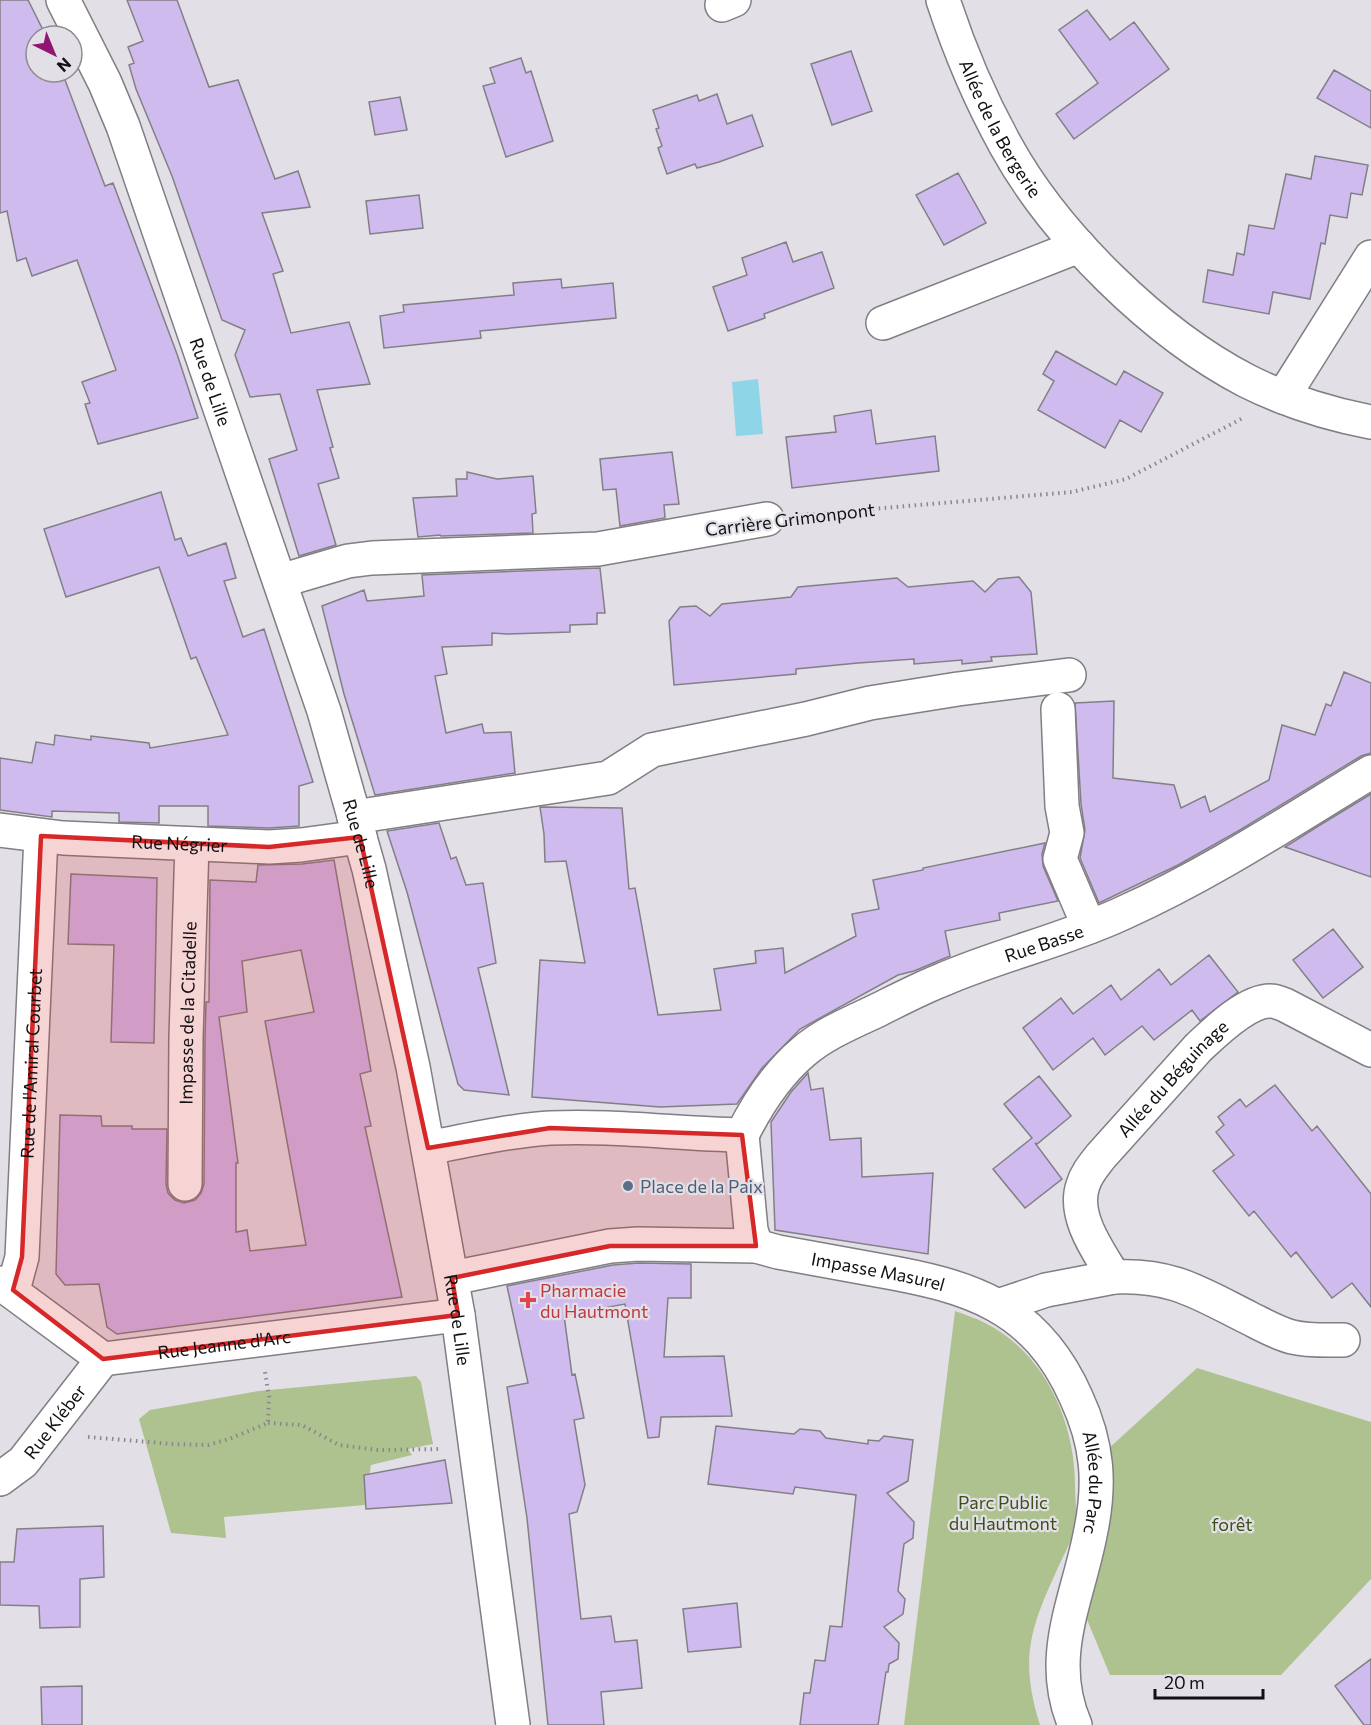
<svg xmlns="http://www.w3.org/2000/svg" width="1371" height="1725" font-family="Commissioner,sans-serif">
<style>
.green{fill:#aec28f}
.water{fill:#8fd5e8}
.building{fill:#d0bbee;stroke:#828086;stroke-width:1.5;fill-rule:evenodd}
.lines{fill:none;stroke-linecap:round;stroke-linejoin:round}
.minor-casing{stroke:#817e84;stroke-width:36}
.major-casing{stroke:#817e84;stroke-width:36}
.path{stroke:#89878c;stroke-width:4;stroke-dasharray:1.5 4.5;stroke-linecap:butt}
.minor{stroke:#fff;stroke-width:33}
.major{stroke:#fff;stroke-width:33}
.marked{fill:#d62828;fill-opacity:0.2;stroke:#d62828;stroke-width:4.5;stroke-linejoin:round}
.service-dot{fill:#5c6f8a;stroke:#e2dfe6;stroke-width:2}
.health-dot{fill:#e0444e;stroke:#e2dfe6;stroke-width:2}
.labels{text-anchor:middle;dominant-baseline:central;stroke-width:4.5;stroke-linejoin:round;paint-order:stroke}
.street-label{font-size:18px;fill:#111012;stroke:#e2dfe6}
.service-label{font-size:18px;fill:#4e5e75;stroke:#e2dfe6;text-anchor:start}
.health-label{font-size:18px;fill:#be3a42;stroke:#e2dfe6;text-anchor:start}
.park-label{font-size:18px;fill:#3c4f17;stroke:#e2dfe6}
</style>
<rect width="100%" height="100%" fill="#e2dfe6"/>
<!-- green -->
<path class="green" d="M955,1311C965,1315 976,1318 985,1323C1044,1352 1075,1421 1075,1485C1075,1499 1078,1518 1074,1531C1070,1545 1062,1558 1056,1572C1029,1631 1020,1661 1040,1725H904Z
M1197,1368L1371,1422V1579L1281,1675H1110L1076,1593L1108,1449Z
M416,1376L421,1382L433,1444L408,1449L412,1455L371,1465L365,1505L224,1517L226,1538L171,1533L139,1419L150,1410L259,1391Z"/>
<!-- water -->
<path class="water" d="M758,379L763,434L736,436L732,382Z"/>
<!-- building -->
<path class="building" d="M0,0H28L46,36H36V72H62L105,186L113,183L177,354L198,418L98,444L85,404L90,403L82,382L116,370L77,260L32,276L26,258L17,261L7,211L0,213Z
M127,0H177L209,87L238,80L275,179L298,171L310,207L262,213L283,271L273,274L291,333L349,322L370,384L317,390L333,447L330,448L339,478L318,484L336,545L299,556L269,459L297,450L280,394L250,397L235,355L245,330L222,320L172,176L136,89L129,65L134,63L128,47L143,41Z
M1087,10L1110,40L1134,22L1169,69L1074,139L1056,114L1098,83L1059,30Z
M851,51L872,111L832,125L811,64Z
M521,58L526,73L531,71L553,141L506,157L483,86L495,83L490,68Z
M1334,70L1371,91V128L1317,98Z
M717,94L727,124L752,115L763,146L719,162L697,168L695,164L667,174L658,148L662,146L656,129L659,128L653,110L697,95L699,101Z
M400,97L407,130L375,135L369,102Z
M1315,156L1368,165L1362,195L1351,193L1347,218L1330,215L1325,244L1321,243L1310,299L1273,292L1269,314L1203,302L1208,270L1233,275L1237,253L1244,255L1249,225L1274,229L1286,174L1311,179Z
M958,173L986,223L944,245L916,195Z
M419,195L423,228L370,234L366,201Z
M786,242L793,262L822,252L834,288L764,314L765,318L728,331L713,287L747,275L742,258Z
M561,279L562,288L613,283L616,318L480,331L481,338L384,348L380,316L404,312L403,305L514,295L513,283Z
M1056,351L1116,385L1124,371L1163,393L1141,432L1120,420L1105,448L1038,410L1054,381L1043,374Z
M871,410L876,444L935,436L939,471L792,488L786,437L836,432L834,416Z
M672,452L679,504L664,505L665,518L620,526L616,489L603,490L600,459Z
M467,472L497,479L533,476L536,513L532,514L533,533L441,536L440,535L418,537L413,498L457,496L456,479H467Z
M161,492L175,540L181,538L188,556L226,543L236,578L224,581L243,637L264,629L313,782L299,786V826L269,828L208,826V806H159V823L119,822V813L52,811V817L0,810V758L32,763L36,742L54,745L55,735L91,740V736L149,743L150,748L228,735L196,657L191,659L159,567L66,597L44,529Z
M600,568L605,613H597V624L570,625V632L507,634L492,633V645L442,647L447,674L435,676L446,733L482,724L484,733L511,732L515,773L375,795L344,694L322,606L364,590L367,601L424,596L422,575Z
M1019,577L1031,592L1037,654L991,657L992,661L962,664V660L914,664V659L858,663L796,669V674L674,685L669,621L680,607L696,606L710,616L722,604L791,597L798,587L897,578L908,587L973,581L985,592L998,579Z
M1344,672L1371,683V753L1361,756L1240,830L1178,865L1099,903L1080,858L1085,830L1081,804L1075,703L1114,701L1113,778L1174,785L1181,808L1205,796L1210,812L1269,780L1282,725L1315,735L1326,704L1331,706Z
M1371,794V877L1285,847L1320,825Z
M540,807L622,808L629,889L635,888L658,1015L721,1010L714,969L756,963L755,951L783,948L785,973L856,936L852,914L879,909L873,880L923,870V868L1045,843L1042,854L1043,866L1058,901L999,913L1000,920L945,931L950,956L914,971L898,975L800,1029L762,1068L737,1104L660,1107L532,1097L540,960L585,963L566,861L545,862L544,834Z
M439,823L451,859L456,857L466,885L483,883L496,963L478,968L509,1095L464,1090L458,1084L407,892L387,831Z
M334,860L371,1071L360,1074L371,1126L365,1127L402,1297L117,1334L107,1327L99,1284L65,1285L56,1274L60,1115L101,1116L102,1126H132V1129H167L166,1184L168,1193L175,1200L184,1203L195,1200L201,1193L204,1184L205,1037L206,1002H209L210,880L256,882L258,865L302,864ZM301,950L314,1012L265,1021L306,1245L250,1251L247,1230L236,1232V1163H238L219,1017L247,1012L242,961Z
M71,874L157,878L154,1043L111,1042L114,945L68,944Z
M1333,929L1363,967L1323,998L1293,960Z
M1209,955L1238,992L1200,1021L1192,1010L1154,1040L1142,1026L1105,1055L1093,1038L1053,1070L1023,1028L1061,998L1073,1014L1111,985L1121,1000L1159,969L1171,985Z
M808,1073L811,1090L823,1088L830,1140L861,1138L862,1177L933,1173L928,1254L775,1230L771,1122L791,1092Z
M1039,1076L1071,1116L1037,1144L1035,1143L1062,1179L1025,1208L993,1169L1032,1138L1004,1104Z
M1275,1085L1312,1131L1317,1126L1371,1194V1307L1352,1283L1332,1298L1296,1252L1291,1257L1254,1211L1249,1216L1213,1171L1234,1155L1216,1132L1224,1125L1218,1117L1240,1099L1246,1107Z
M639,1263L691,1264V1298H668L664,1357L724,1356L732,1416L661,1417L659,1437L648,1438L625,1304L564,1315L572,1375L575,1374L584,1418L574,1420L585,1485L577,1512L569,1514L581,1619L611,1616L615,1642L637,1640L642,1688L601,1692L604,1725H548L527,1518L507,1387L528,1383L507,1286L613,1265Z
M716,1426L794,1434L800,1429L820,1431L826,1438L868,1444V1440L879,1441L884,1436L913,1440L908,1481L887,1493L914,1522L913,1538L904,1544L898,1591L905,1599L903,1614L884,1627L899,1643L898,1659L889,1664L888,1672H886L878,1725H800L804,1693H810L815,1660L825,1661L830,1626L842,1627L856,1495L795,1487L793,1494L708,1484Z
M445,1460L452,1503L366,1509L364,1475Z
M103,1526L104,1577L80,1579V1627L40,1628L39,1606L0,1605V1562H14L17,1529Z
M737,1603L741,1647L688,1652L683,1609Z
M1371,1659V1725H1364L1335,1686Z
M82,1686V1725H42L41,1687Z"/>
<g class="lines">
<!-- minor casing -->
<g class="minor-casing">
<g id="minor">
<path id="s1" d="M943,0C959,49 981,101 1006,146C1055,235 1156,334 1247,381C1285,400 1329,414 1371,422"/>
<path d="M722,5L734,0"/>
<path d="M883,323L1079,246"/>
<path d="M1283,397L1371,257"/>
<path d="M280,581L348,561L372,558L598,549L767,519"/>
<path d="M1058,709L1062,806L1067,833L1060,859L1089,927"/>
<path d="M354,817L608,778L652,750L806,719L870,703L958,689L1069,675"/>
<path id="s2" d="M0,830L63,838L269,847L301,845L360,837"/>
<path id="s3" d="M742,1135C757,1105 777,1074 803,1052C825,1033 853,1022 878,1010C900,999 921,988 944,979C1002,954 1065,940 1123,913C1210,874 1290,821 1371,772"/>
<path d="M428,1148C468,1140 508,1131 550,1128C613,1125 678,1134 742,1135L751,1230L756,1246"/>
<path id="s4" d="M185,1184L186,1037L192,844"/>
<path id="s5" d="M452,1278L610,1246L638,1244L756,1246L778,1252C811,1258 844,1264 877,1270C969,1286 1035,1305 1076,1397C1098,1444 1101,1484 1090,1535C1077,1601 1046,1658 1075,1725"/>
<path id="s6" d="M0,1283L103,1359L458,1315"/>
<path id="s7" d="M13,1290L22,1257L41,836"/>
<path d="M998,1306L1046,1290L1114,1277"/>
<path id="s8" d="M1343,1340C1326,1340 1308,1341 1292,1337C1277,1333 1263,1325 1249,1318C1199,1293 1172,1274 1114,1277C1099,1252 1072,1216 1083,1185C1086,1174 1094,1165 1101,1156L1198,1048C1214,1033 1247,1000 1271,1001C1275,1001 1280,1003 1285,1005L1371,1050"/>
<path id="s9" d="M0,1479L23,1462L103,1359"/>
</g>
</g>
<!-- major casing -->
<g class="major-casing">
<g id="major">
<path id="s10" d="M63,0L105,83L123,126L324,711L369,869L413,1067L458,1315L513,1725"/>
</g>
</g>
<!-- path -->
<path class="path" d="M801,515L1072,492L1126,479L1243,418
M268,1423L302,1425L339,1445L378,1450L442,1449
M88,1437L172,1444L208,1445L229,1439L268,1423L269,1397L265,1372"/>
<!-- minor -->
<use href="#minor" class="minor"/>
<!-- major -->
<use href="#major" class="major"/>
</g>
<!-- marked area -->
<path class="marked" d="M41,836L269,847L360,837L428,1148L550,1128L742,1135L756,1246H610L452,1278L458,1315L103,1359L13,1290L22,1257Z"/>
<!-- markers -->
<circle class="service-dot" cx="628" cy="1186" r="6"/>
<path class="health-dot" d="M525 1291h6v6h6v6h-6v6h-6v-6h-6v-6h6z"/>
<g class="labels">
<!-- street labels -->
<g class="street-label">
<text stroke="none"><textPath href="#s1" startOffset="141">Allée de la Bergerie</textPath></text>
<text stroke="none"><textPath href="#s10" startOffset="410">Rue de Lille</textPath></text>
<text transform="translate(790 519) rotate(-7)">Carrière Grimonpont</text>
<text stroke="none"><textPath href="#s2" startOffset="180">Rue Négrier</textPath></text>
<text stroke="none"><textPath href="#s10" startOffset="896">Rue de Lille</textPath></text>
<text stroke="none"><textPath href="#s3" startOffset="369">Rue Basse</textPath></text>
<text stroke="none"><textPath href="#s4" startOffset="171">Impasse de la Citadelle</textPath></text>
<text stroke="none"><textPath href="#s7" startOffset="228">Rue de l'Amiral Courbet</textPath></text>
<text stroke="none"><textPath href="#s8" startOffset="482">Allée du Béguinage</textPath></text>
<text stroke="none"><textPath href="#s5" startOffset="432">Impasse Masurel</textPath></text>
<text stroke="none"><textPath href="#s10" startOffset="1382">Rue de Lille</textPath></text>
<text stroke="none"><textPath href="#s6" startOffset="250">Rue Jeanne d'Arc</textPath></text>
<text stroke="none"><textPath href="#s9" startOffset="80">Rue Kléber</textPath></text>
<text stroke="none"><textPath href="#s5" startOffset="768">Allée du Parc</textPath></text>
</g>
<!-- service labels -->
<g class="service-label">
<text x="640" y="1186">Place de la Paix</text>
</g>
<!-- health labels -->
<g class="health-label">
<text x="540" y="1290">Pharmacie<tspan x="540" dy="21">du Hautmont</tspan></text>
</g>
<!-- park labels -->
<g class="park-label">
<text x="1003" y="1502">Parc Public<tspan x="1003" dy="21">du Hautmont</tspan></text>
<text x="1232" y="1524">forêt</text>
</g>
</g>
<!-- north arrow -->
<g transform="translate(54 54) rotate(137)"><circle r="28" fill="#e2dfe6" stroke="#8e8c91" stroke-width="1.5"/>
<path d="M0-4.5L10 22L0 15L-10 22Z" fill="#911572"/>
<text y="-9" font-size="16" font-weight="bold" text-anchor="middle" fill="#111012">N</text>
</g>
<!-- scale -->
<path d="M1155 1689v9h108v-9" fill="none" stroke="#111012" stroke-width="3"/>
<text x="1164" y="1689" font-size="18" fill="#111012" stroke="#e2dfe6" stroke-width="4.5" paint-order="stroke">20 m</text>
</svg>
